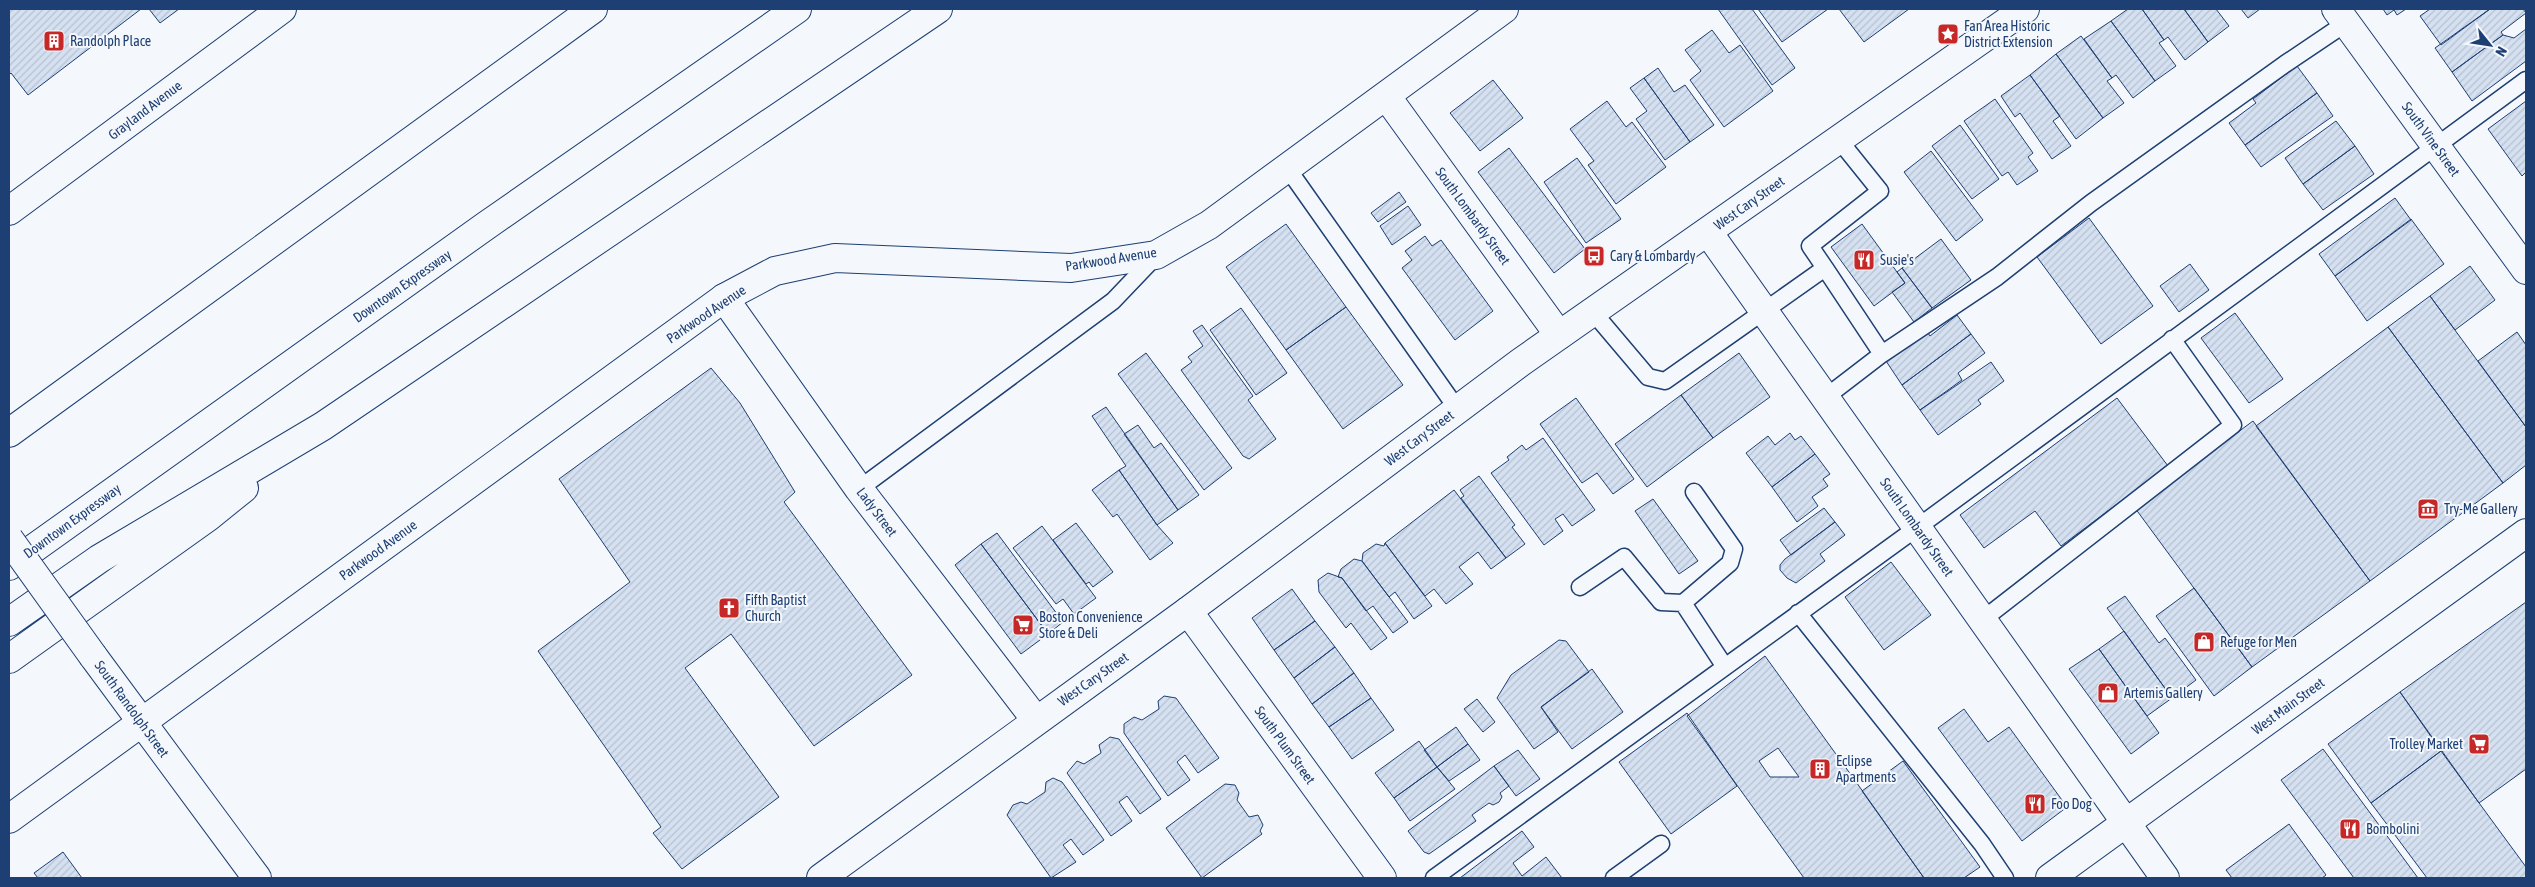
<svg xmlns="http://www.w3.org/2000/svg" width="2535" height="887" font-family="'Asap Condensed',sans-serif">
<style>
.building{fill:url(#building-hatch);stroke:#1d3f73;fill-rule:evenodd}
.lines{fill:none;stroke-linecap:round;stroke-linejoin:round}
.service-casing{stroke:#1d3f73;stroke-width:19}
.minor-casing{stroke:#1d3f73;stroke-width:30}
.tertiary-casing{stroke:#1d3f73;stroke-width:30}
.secondary-casing{stroke:#1d3f73;stroke-width:30}
.primary-casing{stroke:#1d3f73;stroke-width:30}
.motorway-casing{stroke:#1d3f73;stroke-width:30}
.service{stroke:#f4f7fb;stroke-width:16}
.minor{stroke:#f4f7fb;stroke-width:28}
.tertiary{stroke:#f4f7fb;stroke-width:28}
.secondary{stroke:#f4f7fb;stroke-width:28}
.primary{stroke:#f4f7fb;stroke-width:28}
.motorway{stroke:#f4f7fb;stroke-width:28}
.minor-bridge-casing{stroke:#1d3f73;stroke-width:30;stroke-linecap:butt}
.minor-bridge{stroke:#f4f7fb;stroke-width:28}
.labels{text-anchor:middle;dominant-baseline:central;stroke-width:4;stroke-linejoin:round;paint-order:stroke}
.poi-label{font-size:14px;fill:#1d3f73;stroke:#f4f7fb;text-anchor:start}
.street-label{font-size:14px;fill:#1d3f73;stroke:#f4f7fb}
</style>
<defs>
<pattern id="building-hatch" width="6" height="6" patternUnits="userSpaceOnUse" patternTransform="scale(1.25)"><rect width="6" height="6" fill="#d5e0f0"/><path d="M-1 1l2-2M0 6l6-6M5 7l2-2" fill="none" stroke="#b6c1d1"/></pattern>
</defs>
<rect width="100%" height="100%" fill="#f4f7fb"/>
<!-- building -->
<path class="building" d="M9,9H141L28,95L11,73L9,75Z
M149,9H179L160,23Z
M1718,9H1752L1795,68L1772,85Z
M1758,9H1828L1782,42Z
M1839,9H1909L1864,42Z
M2128,9H2142L2164,40L2159,43L2176,66L2155,81L2111,21Z
M2142,9H2184L2208,42L2185,60L2168,37L2164,40Z
M2184,9H2216L2229,26L2208,42Z
M2241,9H2260L2248,18Z
M2383,9H2406L2397,15L2394,10L2387,15Z
M2430,9H2490L2441,45L2420,16Z
M2490,9H2523L2526,13L2501,32L2503,35L2452,72L2435,48Z
M2111,21L2155,81L2133,98L2116,75L2112,78L2084,39Z
M2526,29V61L2472,101L2452,72L2503,35L2514,38Z
M1712,30L1729,53L1740,45L1773,91L1724,127L1690,80L1701,71L1685,50Z
M2081,36L2112,78L2107,81L2124,103L2103,118L2056,54Z
M2056,54L2103,118L2076,139L2030,75Z
M2297,66L2317,93L2245,145L2229,123L2256,103L2253,99Z
M1658,68L1674,92L1685,85L1714,125L1690,142L1644,78Z
M2030,75L2060,116L2053,121L2071,146L2052,159L2020,113L2015,117L2001,96Z
M1644,78L1690,142L1665,160L1636,119L1647,111L1630,88Z
M1493,80L1523,118L1480,151L1450,113Z
M2317,93L2333,116L2261,167L2245,145Z
M1995,99L2033,153L2028,157L2038,171L2017,185L2008,172L2002,176L1964,121Z
M1607,101L1626,127L1632,122L1666,167L1616,204L1588,165L1594,161L1570,129Z
M2526,101V172L2522,176L2488,129Z
M2336,121L2355,146L2303,184L2285,158Z
M1960,125L1999,179L1972,199L1932,146Z
M2355,146L2374,174L2323,210L2303,184Z
M1509,148L1585,249L1554,273L1478,172Z
M1931,151L1983,220L1956,241L1904,172Z
M1577,158L1621,219L1586,243L1544,182Z
M1399,192L1406,202L1378,222L1371,213Z
M2395,198L2411,220L2335,276L2319,254Z
M1408,206L1421,225L1392,245L1380,226Z
M2089,218L2153,306L2101,344L2037,257Z
M2411,219L2444,264L2367,321L2335,276Z
M1286,224L1346,307L1286,350L1226,267Z
M1862,224L1905,283L1874,306L1831,247Z
M1425,236L1432,246L1441,240L1493,311L1455,340L1402,268L1412,260L1405,251Z
M1941,239L1971,280L1932,308L1902,268Z
M2190,264L2209,290L2179,312L2160,286Z
M2470,266L2495,300L2455,330L2430,296Z
M1902,268L1932,308L1914,322L1892,292L1905,283L1897,272Z
M2430,296L2526,427V465L2503,483L2388,327Z
M1346,307L1403,385L1343,429L1286,350Z
M1241,308L1287,373L1256,395L1210,330Z
M2235,313L2283,379L2249,403L2201,338Z
M1957,315L1971,334L1902,385L1886,361L1926,330L1930,336Z
M1202,325L1253,396L1248,400L1276,439L1249,459L1243,456L1181,370L1192,362L1188,357L1203,346L1193,331Z
M2388,327L2503,483L2370,581L2256,426Z
M2517,332L2526,345V427L2478,361Z
M1971,334L1985,353L1958,373L1962,380L1920,410L1902,385Z
M1146,353L1232,468L1204,490L1118,374Z
M1739,353L1770,397L1713,438L1681,395Z
M1991,362L2004,381L1978,400L1981,404L1938,435L1920,410Z
M711,368L740,403L795,492L784,502L912,675L814,746L731,634L685,668L779,797L682,869L653,833L661,827L538,651L630,582L559,479Z
M1681,395L1713,438L1647,487L1615,444Z
M1576,398L1634,479L1613,494L1597,473L1582,483L1540,424Z
M2117,398L2168,466L2061,546L2035,511L1984,548L1960,515Z
M1106,407L1178,510L1157,525L1119,470L1126,466L1092,416Z
M2253,421L2370,581L2252,667L2135,508Z
M1138,425L1154,448L1161,443L1199,495L1178,510L1124,434Z
M1790,433L1795,440L1801,436L1815,454L1772,487L1746,453L1768,436L1775,445Z
M1543,438L1595,510L1572,526L1563,514L1555,519L1563,531L1544,545L1491,473L1509,460L1507,457L1522,445L1526,450Z
M1815,454L1830,474L1823,479L1828,486L1812,497L1818,506L1797,522L1772,487Z
M1119,470L1157,525L1173,543L1150,560L1117,514L1113,517L1092,490Z
M1479,476L1515,525L1512,527L1525,544L1506,558L1461,498L1464,496L1460,490Z
M1454,490L1506,558L1491,569L1478,552L1459,567L1473,584L1446,604L1434,589L1425,596L1385,543Z
M1653,499L1698,561L1679,574L1635,511Z
M1824,508L1835,522L1791,555L1780,540Z
M1835,522L1845,535L1820,554L1825,561L1796,583L1787,578L1780,570V565L1785,559Z
M1076,523L1113,572L1093,587L1089,582L1086,584L1053,540Z
M1042,526L1096,598L1074,614L1063,599L1056,604L1013,548Z
M997,533L1063,622L1048,634L981,544Z
M1385,543L1432,606L1414,619L1395,592L1389,597L1362,561L1363,553L1376,544L1384,546Z
M981,544L1048,634L1021,654L955,565Z
M1354,559L1362,561L1408,622L1393,633L1373,606L1366,611L1342,578L1338,577L1341,569Z
M1891,562L1931,615L1884,650L1845,597Z
M1328,573L1342,578L1387,638L1371,650L1351,623L1346,628L1319,592L1318,580Z
M2194,588L2252,667L2214,696L2156,616Z
M1292,589L1315,621L1274,650L1252,618Z
M2125,596L2159,643L2165,638L2196,680L2172,698L2107,608Z
M2526,602V769L2479,803L2400,692Z
M1315,621L1335,647L1294,678L1274,650Z
M2124,631L2172,698L2147,716L2099,649Z
M1559,640L1566,641L1589,672L1541,707L1558,732L1534,749L1497,698L1511,675Z
M1335,647L1354,673L1312,704L1294,678Z
M2099,649L2159,733L2131,754L2069,669Z
M1765,656L1854,779L1924,878H1804L1687,716ZM1778,748L1799,777H1770L1759,761Z
M1592,669L1623,712L1572,749L1541,707Z
M1354,673L1371,698L1329,727L1312,704Z
M2400,692L2441,751L2371,803L2328,744Z
M1164,696L1176,698L1219,758L1198,773L1185,755L1177,762L1190,780L1168,796L1124,733V724L1134,717L1142,720L1159,709L1158,701Z
M1371,698L1394,730L1352,759L1329,727Z
M1477,699L1495,722L1483,732L1464,709Z
M1964,709L1988,742L2009,727L2067,807L2022,841L1938,728Z
M1687,713L1737,786L1671,834L1619,762Z
M1456,727L1468,744L1437,767L1424,750Z
M1110,737L1119,739L1161,799L1140,814L1127,796L1119,802L1132,821L1111,836L1067,773L1077,761L1084,764L1101,753L1099,745Z
M1419,741L1437,767L1394,798L1375,773Z
M1468,744L1480,760L1449,781L1437,767Z
M2323,749L2418,878H2354L2281,780Z
M1518,750L1540,779L1516,796L1494,766Z
M2441,751L2526,867V878H2427L2371,803Z
M1903,761L1980,867L1964,878H1924L1862,791Z
M1494,766L1509,786L1500,793L1502,797L1499,802L1493,805L1489,803L1472,815L1476,821L1429,854L1424,852L1408,831Z
M1437,767L1455,789L1410,821L1394,798Z
M1053,778L1062,782L1104,840L1083,855L1071,839L1063,845L1076,862L1051,878L1007,815L1013,805L1021,802L1027,804L1045,792L1046,782Z
M1225,784L1235,785L1239,793L1237,800L1249,817L1258,815L1263,825L1260,831L1262,834L1202,878L1166,828Z
M2289,824L2326,875L2322,878H2232L2226,870Z
M1522,831L1534,847L1513,863L1522,876L1546,857L1562,878H1460Z
M63,852L82,878H38L34,873Z"/>
<g class="lines">
<!-- service casing -->
<g class="service-casing">
<path id="service" d="M1288,169L1458,410
M1825,268L1810,246L1880,191L1839,140
M1593,312L1648,377L1665,381L1825,268L1882,354
M1826,397L1882,354L1997,277L2091,203L2285,64L2346,23
M859,489L1113,301L1155,257
M1580,587L1624,557L1661,602L1683,603L1725,667
M1683,603L1730,563L1734,549L1694,492
M1798,613L1982,844L2005,878
M1981,621L2233,425L2172,339
M1434,878L1918,527L2526,80
M1614,878L1661,844"/>
</g>
<!-- minor casing -->
<g class="minor-casing">
<path id="minor" d="M2336,9L2526,270
M1387,97L1559,335
M724,298L859,489L1036,720
M1188,611L1382,878
M93,656L257,878"/>
</g>
<!-- tertiary casing -->
<g class="tertiary-casing">
<path id="tertiary" d="M9,211L282,9
M9,819L724,298L775,271L835,258L1071,268L1156,255L1209,225L1504,9"/>
</g>
<!-- secondary casing -->
<g class="secondary-casing">
<path id="secondary" d="M1708,232L2165,878"/>
</g>
<!-- primary casing -->
<g class="primary-casing">
<path id="primary" d="M821,878L1188,611L1521,362L2025,9
M2050,878L2526,533"/>
</g>
<!-- motorway casing -->
<g class="motorway-casing">
<path id="motorway" d="M9,433L593,9
M9,566L487,225L797,9
M9,622L99,559L323,426L938,9
M9,659L208,517L244,488"/>
</g>
<!-- service -->
<use href="#service" class="service"/>
<!-- minor -->
<use href="#minor" class="minor"/>
<!-- tertiary -->
<use href="#tertiary" class="tertiary"/>
<!-- secondary -->
<use href="#secondary" class="secondary"/>
<!-- primary -->
<use href="#primary" class="primary"/>
<!-- motorway -->
<use href="#motorway" class="motorway"/>
<!-- minor-bridge casing -->
<g class="minor-bridge-casing">
<path id="minor-bridge" d="M9,539L93,656"/>
</g>
<!-- minor-bridge -->
<use href="#minor-bridge" class="minor-bridge"/>
</g>
<!-- icons -->
<defs>
<g id="sight-square" transform="scale(1.125)"><rect x="-9" y="-9" width="18" height="18" rx="4" fill="#c62828" stroke="#f4f7fb"/><path d="M0-6L1.8-2.2L6-1.7L2.9 1.2L3.7 5.4L0 3.3L-3.7 5.4L-2.9 1.2L-6-1.7L-1.8-2.2Z" fill="#fff"/></g>
<g id="building-square" transform="scale(1.125)"><rect x="-9" y="-9" width="18" height="18" rx="4" fill="#c62828" stroke="#f4f7fb"/><path d="M-4-6H4V6H1V3H-1V6H-4ZM-2.5-4.3h1.7v1.8h-1.7ZM.8-4.3h1.7v1.8H.8ZM-2.5-1h1.7V.8h-1.7ZM.8-1h1.7V.8H.8Z" fill="#fff"/></g>
<g id="bus-square" transform="scale(1.125)"><rect x="-9" y="-9" width="18" height="18" rx="4" fill="#c62828" stroke="#f4f7fb"/><path d="M-5-6H5V4H4V6H2V4H-2V6H-4V4H-5ZM-3.5-4V0h7V-4ZM-3.5 1.2v1.5H-2V1.2ZM2 1.2v1.5H3.5V1.2Z" fill="#fff"/></g>
<g id="restaurant-square" transform="scale(1.125)"><rect x="-9" y="-9" width="18" height="18" rx="4" fill="#c62828" stroke="#f4f7fb"/><path d="M-5-6h1v4h1v-4h1v4h1v-4h1v5L-1.5 .5V6h-2V.5L-5-1ZM5-6V6H3V1.5H1.5Q1.5-4 5-6Z" fill="#fff"/></g>
<g id="museum-square" transform="scale(1.125)"><rect x="-9" y="-9" width="18" height="18" rx="4" fill="#c62828" stroke="#f4f7fb"/><path d="M0-6L6-3V-2H-6V-3ZM-5-1h2V3h-2ZM-1-1h2V3h-2ZM3-1h2V3H3ZM-6 4H6V6H-6Z" fill="#fff"/></g>
<g id="church-square" transform="scale(1.125)"><rect x="-9" y="-9" width="18" height="18" rx="4" fill="#c62828" stroke="#f4f7fb"/><path d="M-1.2-6h2.4v3.5h3.3v2.4h-3.3V6h-2.4V-.1h-3.3v-2.4h3.3Z" fill="#fff"/></g>
<g id="supermarket-square" transform="scale(1.125)"><rect x="-9" y="-9" width="18" height="18" rx="4" fill="#c62828" stroke="#f4f7fb"/><path d="M-6-5.5h2.5l.6 2H6L4.5 2H-2.5L-4.4-4H-6ZM-1.5 3.2a1.3 1.3 0 1 0 .1 0ZM3 3.2a1.3 1.3 0 1 0 .1 0Z" fill="#fff"/></g>
<g id="shop-square" transform="scale(1.125)"><rect x="-9" y="-9" width="18" height="18" rx="4" fill="#c62828" stroke="#f4f7fb"/><path d="M-5-2.5h2.3a2.7 3.5 0 0 1 5.4 0H5L5.5 6h-11ZM-1.5-2.5h3a1.5 2.3 0 0 0-3 0Z" fill="#fff"/></g>
</defs>
<g fill-rule="evenodd">
<use href="#sight-square" x="1948" y="34"/>
<use href="#building-square" x="54" y="41"/>
<use href="#bus-square" x="1594" y="256"/>
<use href="#restaurant-square" x="1864" y="260"/>
<use href="#museum-square" x="2428" y="509"/>
<use href="#church-square" x="729" y="608"/>
<use href="#supermarket-square" x="1023" y="625"/>
<use href="#shop-square" x="2204" y="642"/>
<use href="#shop-square" x="2108" y="693"/>
<use href="#supermarket-square" x="2479" y="744"/>
<use href="#building-square" x="1820" y="769"/>
<use href="#restaurant-square" x="2035" y="804"/>
<use href="#restaurant-square" x="2350" y="829"/>
</g>
<g class="labels">
<!-- poi labels -->
<g class="poi-label">
<text x="1964" y="26">Fan Area Historic<tspan x="1964" dy="16">District Extension</tspan></text>
<text x="70" y="41">Randolph Place</text>
<text x="1610" y="256">Cary &amp; Lombardy</text>
<text x="1880" y="260">Susie's</text>
<text x="2444" y="509">Try-Me Gallery</text>
<text x="745" y="600">Fifth Baptist<tspan x="745" dy="16">Church</tspan></text>
<text x="1039" y="617">Boston Convenience<tspan x="1039" dy="16">Store &amp; Deli</tspan></text>
<text x="2220" y="642">Refuge for Men</text>
<text x="2124" y="693">Artemis Gallery</text>
<text x="2463" y="744" text-anchor="end">Trolley Market</text>
<text x="1836" y="761">Eclipse<tspan x="1836" dy="16">Apartments</tspan></text>
<text x="2051" y="804">Foo Dog</text>
<text x="2366" y="829">Bombolini</text>
</g>
<!-- street labels -->
<g class="street-label">
<text transform="translate(145 110) rotate(-37)">Grayland Avenue</text>
<text transform="translate(2431 139) rotate(54)">South Vine Street</text>
<text transform="translate(1749 203) rotate(-35)">West Cary Street</text>
<text transform="translate(1473 216) rotate(54)">South Lombardy Street</text>
<text transform="translate(1111 259) rotate(-9)">Parkwood Avenue</text>
<text transform="translate(402 286) rotate(-35)">Downtown Expressway</text>
<text transform="translate(706 314) rotate(-34)">Parkwood Avenue</text>
<text transform="translate(1419 438) rotate(-37)">West Cary Street</text>
<text transform="translate(877 512) rotate(53)">Lady Street</text>
<text transform="translate(72 521) rotate(-36)">Downtown Expressway</text>
<text transform="translate(1917 527) rotate(55)">South Lombardy Street</text>
<text transform="translate(378 550) rotate(-36)">Parkwood Avenue</text>
<text transform="translate(1093 679) rotate(-35)">West Cary Street</text>
<text transform="translate(2288 706) rotate(-36)">West Main Street</text>
<text transform="translate(132 709) rotate(54)">South Randolph Street</text>
<text transform="translate(1285 745) rotate(54)">South Plum Street</text>
</g>
</g>
<!-- border -->
<rect width="2535" height="887" fill="none" stroke="#1d3f73" stroke-width="20"/>
<!-- north arrow -->
<g transform="translate(2490 45) rotate(120)" stroke="#f4f7fb" stroke-width="4" paint-order="stroke">
<path d="M0-4L9 19L0 12L-9 19Z" fill="#1d3f73"/>
<text y="-8" font-size="14" font-weight="bold" text-anchor="middle" fill="#1d3f73">N</text>
</g>
</svg>
